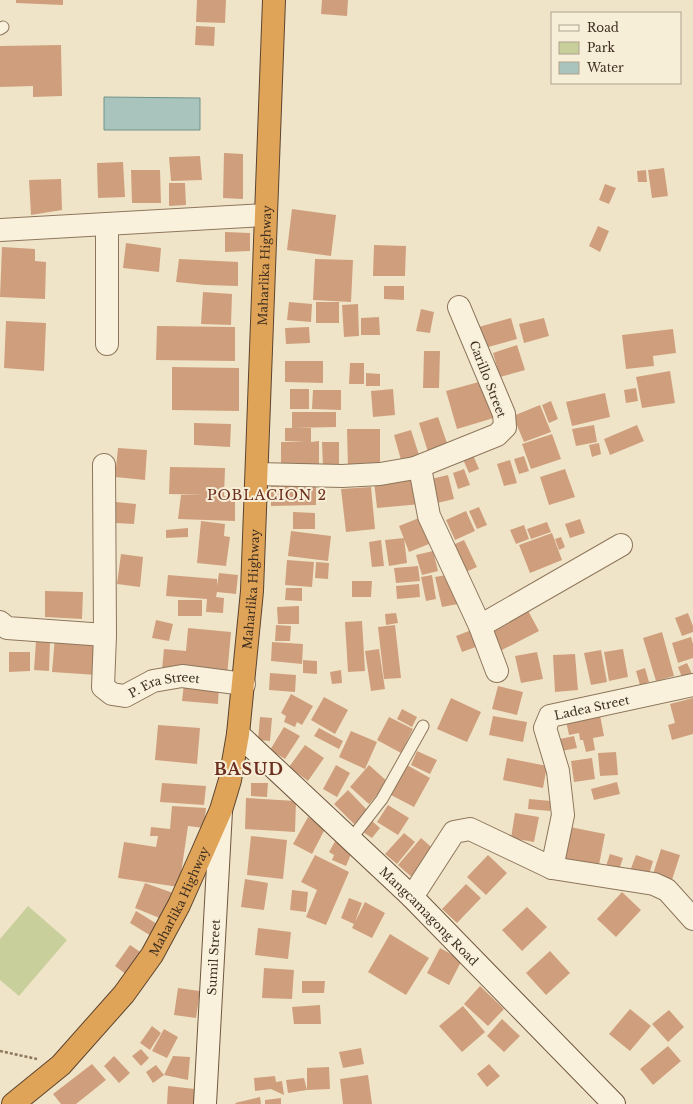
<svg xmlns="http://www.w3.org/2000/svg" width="693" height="1104" font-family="'Libre Baskerville',serif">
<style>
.green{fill:#c9cf9b}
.water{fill:#a9c4bc;stroke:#6f938a}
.building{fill:#cf9f7d}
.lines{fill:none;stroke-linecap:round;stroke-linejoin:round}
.lane-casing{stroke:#8d765c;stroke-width:13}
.street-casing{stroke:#8d765c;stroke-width:24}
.secondary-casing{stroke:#6f573f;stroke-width:24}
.highway-casing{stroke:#5b4430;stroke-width:24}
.path{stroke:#8d765c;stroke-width:2.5;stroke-dasharray:3 2;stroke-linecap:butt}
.lane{stroke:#faf1dc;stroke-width:11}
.street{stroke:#faf1dc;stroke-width:22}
.secondary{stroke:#faf1dc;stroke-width:22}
.highway{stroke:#e0a458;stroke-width:22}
.labels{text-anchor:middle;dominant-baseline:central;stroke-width:4;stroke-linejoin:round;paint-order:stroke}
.street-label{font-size:12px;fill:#3d2e20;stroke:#f7eed8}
.quarter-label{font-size:14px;letter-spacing:1px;fill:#6b2e1e;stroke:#f7eed8}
.district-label{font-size:16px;font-weight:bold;letter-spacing:1px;fill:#6b2e1e;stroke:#f7eed8}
</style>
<rect width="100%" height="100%" fill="#f0e4c8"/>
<!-- green -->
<path class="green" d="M28,906L67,940L19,996L0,980V939Z"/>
<!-- water -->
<path class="water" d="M104,97L200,98V130H104Z"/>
<!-- building -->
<path class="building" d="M16,0H63V5L16,3Z
M197,0H226L225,23L196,22Z
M322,0H348L347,16L321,14Z
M196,26L215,27L214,46L195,45Z
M61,45L62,96L33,97V86L0,87V46Z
M224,153L243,154V199L223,198Z
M200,156L202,180L171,181L169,157Z
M123,162L125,197L98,198L97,163Z
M664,168L668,196L652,198L648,170Z
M131,170H160L161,203H132Z
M646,170L647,182H638L637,171Z
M61,179L62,210L31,215L29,180Z
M169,183H185L186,205L169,206Z
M605,184L616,188L609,204L599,200Z
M292,209L336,215L331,256L287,250Z
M598,226L609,231L600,252L589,246Z
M225,232L250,233V251L225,252Z
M126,243L161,248L159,272L123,268Z
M374,245L406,246L405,276H373Z
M2,247L35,249V261L46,262L45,299L0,297Z
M179,259L238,262V286L205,285L176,282Z
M315,259L353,260L351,302L313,300Z
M384,286H404V300L384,299Z
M203,292L232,294L231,325L201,324Z
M289,302L312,304L311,322L287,320Z
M316,302H339V323H316Z
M358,304L359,336L344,337L342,305Z
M421,309L434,312L430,333L416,331Z
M379,317L380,335H361V318Z
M511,318L517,339L481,349L475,328Z
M544,318L549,336L524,343L519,324Z
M6,321L46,323L44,371L4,368Z
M157,326L235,327V361L156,360Z
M309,327L310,343L286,344L285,328Z
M673,329L676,353L653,356L654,366L626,369L622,335Z
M517,345L525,370L500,377L493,353Z
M424,351H440L439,388H423Z
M285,361H323V383L285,382Z
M350,363H364V384H349Z
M172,367L239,368V411L172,410Z
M670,371L675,403L642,408L636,377Z
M366,373L380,374V386H366Z
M486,380L497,417L457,429L446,391Z
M636,388L638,401L626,403L624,390Z
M290,389H309V409H290Z
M393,389L395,415L373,417L371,391Z
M313,390H341V410L312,409Z
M605,393L610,417L572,426L566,402Z
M551,401L558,419L549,423L542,405Z
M540,405L551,432L524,442L513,416Z
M292,412H336V427L292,428Z
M438,417L448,446L428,452L419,423Z
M194,423L231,424L230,447L194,445Z
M594,425L597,442L576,446L572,429Z
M637,425L644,441L610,455L604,439Z
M285,428H311V442L319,441V470H281V442H306L285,441Z
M347,429H380V468H348Z
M411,430L419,455L401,460L394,435Z
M552,434L561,459L531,469L522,444Z
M322,442H339V468H323Z
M599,443L601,454L592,457L589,445Z
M118,448L147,450L145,480L115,477Z
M472,453L479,469L469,473L462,457Z
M524,456L529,471L519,474L514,459Z
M510,460L517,483L504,486L497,464Z
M170,467L225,468L224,496L235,497V521L178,519L181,495H203L169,494Z
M464,469L470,485L458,489L453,473Z
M565,469L575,497L549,505L540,477Z
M448,475L454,499L433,504L427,480Z
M418,477L421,504L377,508L374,481Z
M316,485V505L271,506V486Z
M371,487L375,529L346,532L341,489Z
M116,502L136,504L134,524L115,523Z
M479,507L487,525L477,529L469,511Z
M466,511L475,531L455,540L446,520Z
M293,512L315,513V529H293Z
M424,516L434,542L409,552L399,526Z
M580,519L585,533L570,538L565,524Z
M201,521L225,524L224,536L230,537L226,566L197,563Z
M547,522L551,532L531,539L527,529Z
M524,525L529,539L516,544L510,530Z
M188,528V537L166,538V530Z
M291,531L331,536L328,561L288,556Z
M552,533L562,560L530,573L519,545Z
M561,537L565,547L559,550L555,539Z
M404,538L407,563L389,566L385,540Z
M381,540L384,566L372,567L369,542Z
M464,540L477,567L459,575L446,548Z
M433,551L438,571L422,575L416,555Z
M121,554L143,557L140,587L117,584Z
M287,560L314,562L312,587L285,585Z
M316,562L329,563L328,579L315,578Z
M418,566L420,581L396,583L394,568Z
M219,573L238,575L236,594L217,592L216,597L224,598L223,613L206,612L207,599L166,596L168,575L217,579V586Z
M452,574L458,604L442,607L435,577Z
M432,575L436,599L426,601L421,577Z
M352,581H372L371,597H352Z
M419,584L420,597L397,599L396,586Z
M286,588H302V601L285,600Z
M45,591L83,592L82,619L45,617Z
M178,600H202V616H178Z
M299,606V624H278L277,607Z
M526,607L539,631L500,651L487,627Z
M396,613L398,623L386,625L385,614Z
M688,613L693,626V632L682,636L675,618Z
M156,620L173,624L169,641L152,638Z
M362,621L365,671L348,672L345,622Z
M276,625L291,626L290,641H275Z
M395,625L401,678L384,679L378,627Z
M188,628L231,632L227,676L162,669L164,649L186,651Z
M474,629L481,645L462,652L456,636Z
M662,632L674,676L656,681L643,638Z
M55,637L100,641L97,675L52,672Z
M691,637L693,644V658L678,663L672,643Z
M36,641H50L49,671L34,670Z
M272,642L303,644L302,664L271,661Z
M379,649L385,689L371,691L365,651Z
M623,649L628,677L609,681L604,652Z
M601,650L607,682L591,685L584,653Z
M9,652H30V671L9,672Z
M537,652L543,679L521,683L515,656Z
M575,654L578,690L555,692L553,655Z
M303,660L317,661V674L303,673Z
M687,663L693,676L683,680L678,667Z
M645,668L649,682L640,685L636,671Z
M341,670L342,683L332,684L330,672Z
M270,673L296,675L295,692L269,690Z
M184,683L219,686L218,704L182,701Z
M498,686L523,692L517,715L492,709Z
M291,694L313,706L302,725L297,722L295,727L284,722L286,716L281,713Z
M324,697L348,710L335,734L311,720Z
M451,698L481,712L467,742L437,729Z
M693,698V734L672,740L668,725L675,723L670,704Z
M402,709L417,717L412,727L397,719Z
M600,715L604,736L593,738L595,750L586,752L583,740H580L579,733L569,735L566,721Z
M493,716L527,722L523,742L489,735Z
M260,717L272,718L270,741L258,740Z
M389,717L413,729L401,753L377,740Z
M158,725L200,728L197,764L155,760Z
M284,727L300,736L285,759L270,750Z
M319,728L343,741L339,749L314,736Z
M351,731L377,742L365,769L339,757Z
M574,736L577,748L562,751L560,739Z
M305,745L324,758L308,781L289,767Z
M417,751L437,760L430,774L411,765Z
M616,752L618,775L600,776L598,753Z
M507,758L547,766L543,788L503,780Z
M592,758L595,779L574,782L571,761Z
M336,765L350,773L337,797L323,789Z
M369,765L388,782L369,804L350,787Z
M407,765L430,778L414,807L391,795Z
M617,782L620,794L594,800L591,789Z
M162,783L206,786L204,805L160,802Z
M251,783H268L267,797L251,796Z
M348,790L368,811L354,824L334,804Z
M246,798L296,801L295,832L245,829Z
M529,799L551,801L550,811L528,809Z
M388,805L409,818L398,835L377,822Z
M172,806L206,808L204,828L188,826L179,887L118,878L124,842L156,847L158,836H150L151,827L170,829Z
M515,813L539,817L534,842L511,838Z
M308,817L326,827L312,854L293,844Z
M372,821L380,828L372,838L363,832Z
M570,827L605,834L598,870L563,863Z
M404,833L415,842L397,864L385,854Z
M251,836L287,840L283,879L247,875Z
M337,838L352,852L346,866L332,860L334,855L329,852Z
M421,838L438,853L415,880L398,865Z
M661,849L680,855L672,880L653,874Z
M610,854L623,858L618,873L605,869Z
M315,855L349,872L326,925L306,917L317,890L301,882Z
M488,855L507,873L486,895L467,877Z
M636,855L653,861L648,878L630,871Z
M245,879L268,883L264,910L241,907Z
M145,883L173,893L162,919L135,908Z
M466,884L481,898L457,923L442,909Z
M292,890L308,892L306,912L290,910Z
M622,892L641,910L616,937L597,919Z
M349,898L362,903L355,922L365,902L385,913L372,938L352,928L354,924L341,918Z
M527,907L547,927L522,951L502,930Z
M136,911L162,927L156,939L130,923Z
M258,928L291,932L288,959L255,955Z
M390,934L429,958L406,995L368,972Z
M130,945L146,956L131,978L115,966Z
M440,948L462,960L449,985L427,973Z
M550,951L570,973L546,995L526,973Z
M264,968L294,970L292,999L262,998Z
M302,981H325L324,993H302Z
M480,986L504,1009L488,1026L464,1004Z
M178,988L200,991L196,1018L174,1015Z
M320,1005L321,1024H294L292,1007Z
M463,1006L485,1032L462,1052L439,1026Z
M630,1009L651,1026L630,1051L609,1034Z
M669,1010L684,1027L668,1042L652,1024Z
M502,1019L520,1036L504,1052L487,1036Z
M152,1026L161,1033L150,1050L140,1043Z
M164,1029L178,1037L167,1058L152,1051Z
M668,1046L681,1061L653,1085L640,1069Z
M361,1048L364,1064L343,1068L339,1052Z
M141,1049L149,1058L141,1066L132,1056Z
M114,1056L130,1073L119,1083L104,1066Z
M173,1056L190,1057L188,1080L164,1075Z
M92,1064L106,1080L76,1104H61L53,1094Z
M489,1064L500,1076L487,1087L477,1074Z
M156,1065L164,1075L153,1083L146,1072Z
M329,1067L330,1089L307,1090V1068Z
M368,1075L372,1104H343L340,1079Z
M275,1076L276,1082L282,1081L284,1095L271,1089L255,1091L254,1078Z
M304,1078L307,1090L288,1093L286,1080Z
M168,1086L195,1089L194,1104H167Z
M260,1097L261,1104H236L235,1103Z
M281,1098V1104H265V1100Z"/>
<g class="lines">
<!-- lane casing -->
<g class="lane-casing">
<path id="lane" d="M0,29L3,27
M351,839L382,799L423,726"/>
</g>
<!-- street casing -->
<g class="street-casing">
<g id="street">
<path d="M107,224V344"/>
<path d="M0,230L266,215"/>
<path d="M104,465L105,635"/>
<path d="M415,468L421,473L429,516L480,626L497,671"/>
<path d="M257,474L342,476L380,474L415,468L497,435L505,427L504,414L459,307"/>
<path id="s1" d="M0,622L7,628L105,635L103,687L112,694L125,696L153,681L182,676L244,684"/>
<path d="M480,626L621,545"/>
<path id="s2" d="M552,868L563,815L558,771L545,728L550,716L693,685"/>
<path d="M412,897L454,832L470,829L552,868L654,884L667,890L693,919"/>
</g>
</g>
<!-- secondary casing -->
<g class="secondary-casing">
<g id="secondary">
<path id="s3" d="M238,734L412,897L614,1104"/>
<path id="s4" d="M205,1104L221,811"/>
</g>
</g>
<!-- highway casing -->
<g class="highway-casing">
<g id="highway">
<path id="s5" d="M13,1104L61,1065L124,994L152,955L179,905L203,851L221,810L230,780L238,734L252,591L274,0"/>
</g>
</g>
<!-- path -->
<path class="path" d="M0,1051L37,1059"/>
<!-- lane -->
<use href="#lane" class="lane"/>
<!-- street -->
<use href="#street" class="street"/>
<!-- secondary -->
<use href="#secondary" class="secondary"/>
<!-- highway -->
<use href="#highway" class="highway"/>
</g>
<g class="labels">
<!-- street labels -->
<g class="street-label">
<text stroke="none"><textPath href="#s5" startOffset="913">Maharlika Highway</textPath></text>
<text transform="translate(488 379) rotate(69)">Carillo Street</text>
<text stroke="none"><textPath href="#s5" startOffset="589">Maharlika Highway</textPath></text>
<text stroke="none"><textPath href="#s1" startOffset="226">P. Era Street</textPath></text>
<text stroke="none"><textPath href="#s2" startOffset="199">Ladea Street</textPath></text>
<text stroke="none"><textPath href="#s5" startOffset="265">Maharlika Highway</textPath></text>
<text stroke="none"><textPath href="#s3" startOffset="264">Mangcamagong Road</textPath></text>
<text stroke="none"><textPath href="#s4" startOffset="147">Sumil Street</textPath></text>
</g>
<!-- quarter labels -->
<g class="quarter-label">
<text x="267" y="495">POBLACION 2</text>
</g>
<!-- district labels -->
<g class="district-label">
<text x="249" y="769">BASUD</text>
</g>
</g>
<!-- legend -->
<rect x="551" y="12" width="130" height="72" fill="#f7eed8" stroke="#ada18e"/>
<rect x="559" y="25" width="20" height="6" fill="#faf1dc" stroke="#ada18e"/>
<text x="587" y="32" font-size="12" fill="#3d2e20">Road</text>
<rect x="559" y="42" width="20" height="12" fill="#c9cf9b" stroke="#ada18e"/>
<text x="587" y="52" font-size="12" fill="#3d2e20">Park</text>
<rect x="559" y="62" width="20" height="12" fill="#a9c4bc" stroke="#ada18e"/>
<text x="587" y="72" font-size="12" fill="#3d2e20">Water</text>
</svg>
